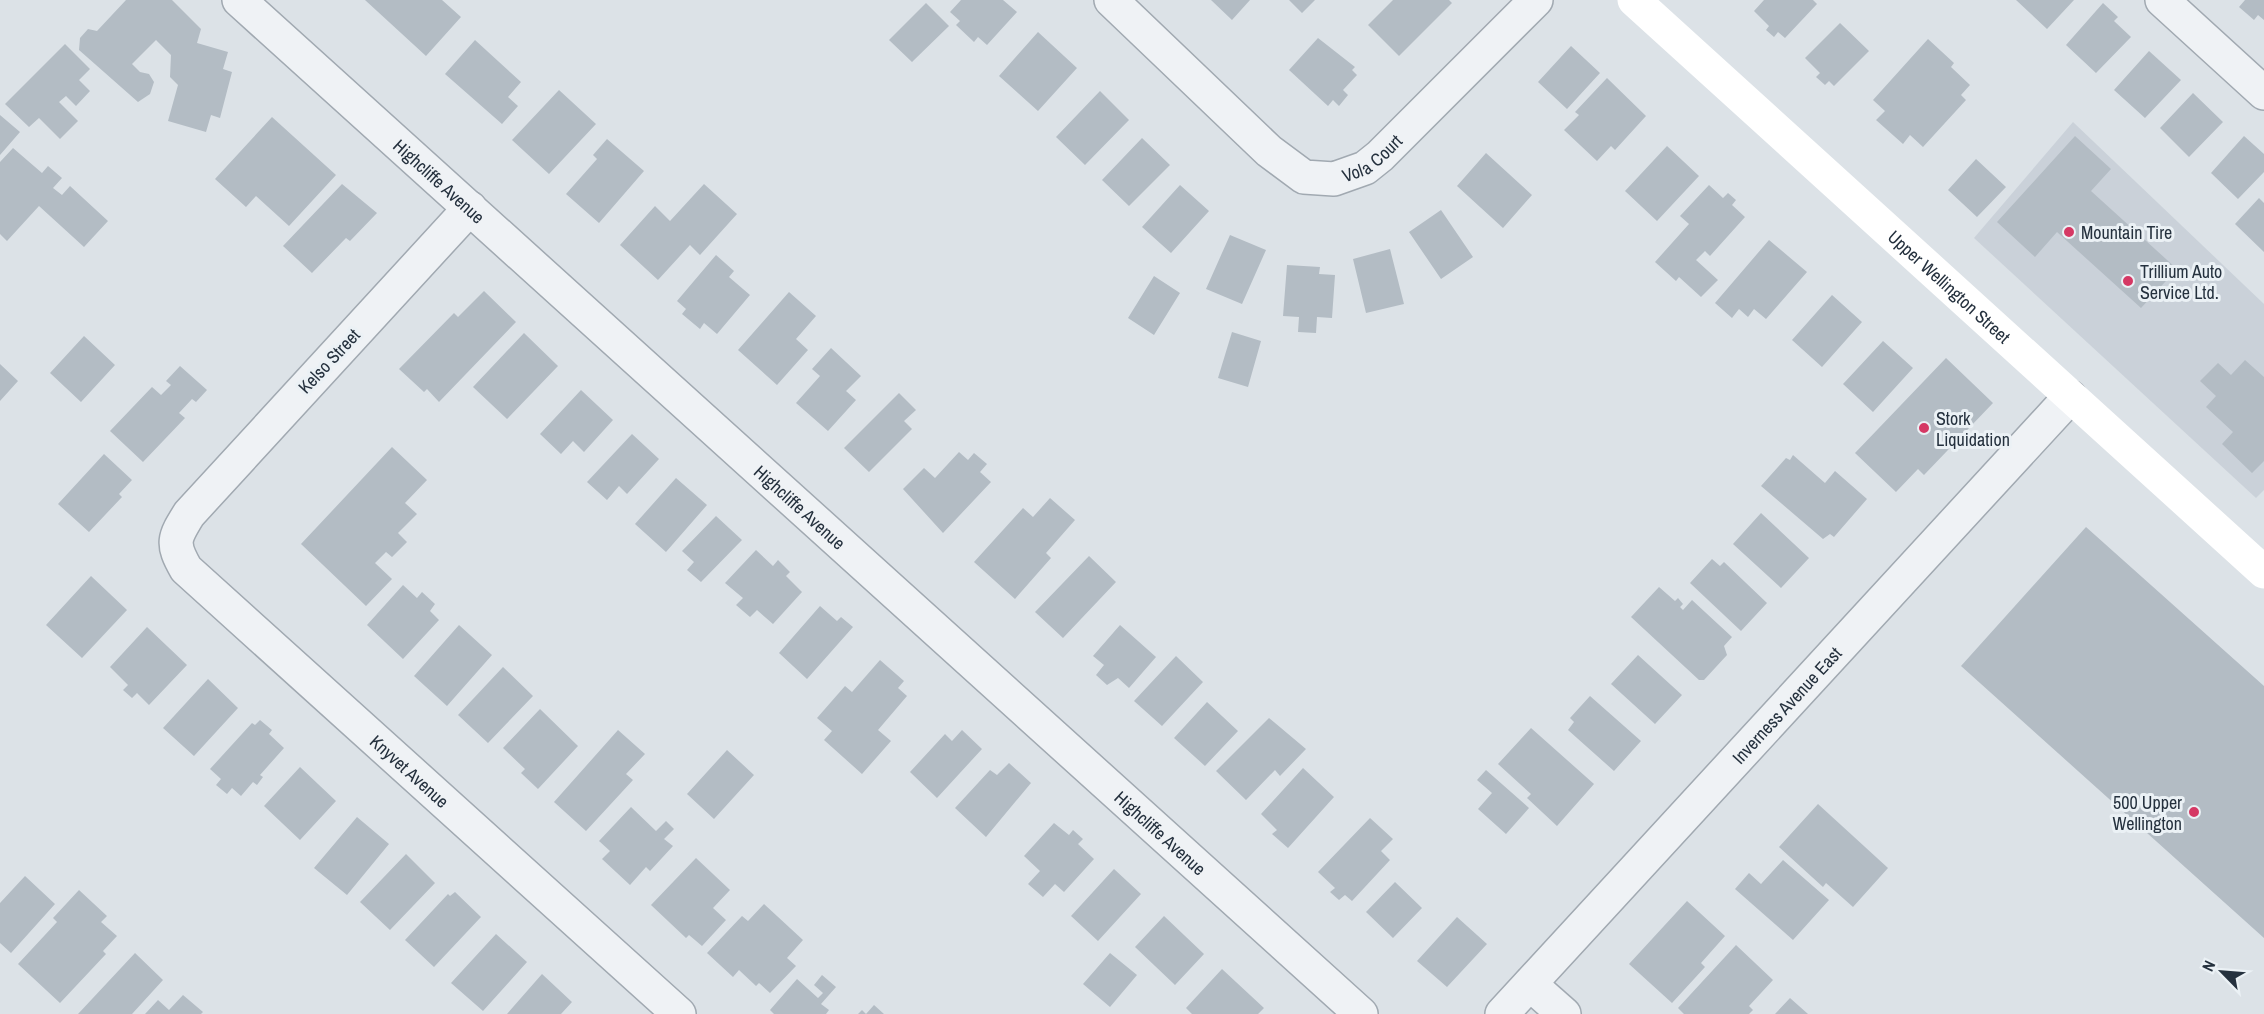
<svg xmlns="http://www.w3.org/2000/svg" width="2264" height="1014" font-family="'Archivo Narrow',sans-serif">
<style>
.built{fill:#cad1d9}
.building{fill:#b3bcc4}
.lines{fill:none;stroke-linecap:round;stroke-linejoin:round}
.street-casing{stroke:#a1a9b1;stroke-width:36}
.street{stroke:#eff2f5;stroke-width:33}
.secondary{stroke:#fff;stroke-width:33}
.poi-dot{fill:#d53864;stroke:#ebf1f5;stroke-width:2}
.labels{text-anchor:middle;dominant-baseline:central;stroke-width:6;stroke-linejoin:round;paint-order:stroke}
.street-label{font-size:18px;fill:#25313e;stroke:#ebf1f5}
.poi-label{font-size:18px;fill:#25313e;stroke:#ebf1f5;text-anchor:start}
</style>
<rect width="100%" height="100%" fill="#dce2e7"/>
<!-- built -->
<path class="built" d="M2073,122L2264,304V490L2256,498L1974,238Z"/>
<!-- building -->
<path class="building" d="M126,0H172L201,29L197,43L228,52L223,69L232,72L220,118L211,115L206,132L168,121L178,85L170,77L171,55L156,40L132,64L140,72L149,74L154,82L150,94L138,102L79,50L80,38L88,29L97,31Z
M365,0H442L461,17L426,56Z
M961,0H1003L1017,12L987,45L978,37L974,42L956,25L960,21L950,12Z
M1211,0H1250L1232,20Z
M1289,0H1315L1302,13Z
M1393,0H1449L1452,3L1399,56L1368,25Z
M1764,0H1813L1817,4L1785,38L1778,32L1774,37L1766,30L1769,26L1754,11Z
M2016,0H2074L2047,29Z
M2245,0H2264V20L2258,15L2254,20L2239,7Z
M926,3L949,26L912,62L889,40Z
M2103,3L2118,17L2114,21L2131,37L2096,73L2066,45Z
M1840,23L1869,51L1834,86L1829,81L1825,85L1816,77L1820,73L1805,58Z
M1038,32L1077,68L1038,111L999,76Z
M1318,38L1355,67L1352,70L1357,75L1343,90L1348,95L1339,106L1333,100L1328,106L1289,70Z
M1928,39L1954,63L1951,67L1970,85L1961,95L1966,100L1923,147L1910,135L1903,144L1876,120L1885,111L1873,100Z
M475,40L521,82L508,97L518,106L502,124L445,74Z
M65,44L90,69L79,80L90,91L76,106L66,96L59,102L78,121L60,139L39,118L29,127L5,104Z
M1571,46L1600,73L1567,109L1538,82Z
M2149,51L2181,80L2145,118L2114,90Z
M1607,78L1646,116L1615,150L1611,146L1597,161L1564,130L1579,115L1575,112Z
M559,90L596,124L549,174L512,140Z
M1100,91L1129,120L1085,165L1056,137Z
M2193,93L2223,122L2189,157L2160,128Z
M0,115L20,132L0,155Z
M272,117L336,175L289,226L256,196L246,207L215,179Z
M2075,136L2111,169L2091,191L2177,269L2141,308L2057,232L2035,257L1997,222Z
M2244,136L2264,154V172L2238,199L2211,173Z
M1142,138L1170,165L1129,206L1102,180Z
M607,139L644,171L599,223L566,194L597,159L593,155Z
M1667,146L1699,176L1657,221L1625,191Z
M13,148L42,173L48,166L62,178L53,188L62,195L70,186L108,221L84,247L39,206L7,241L0,234V162Z
M1486,153L1532,195L1503,228L1457,186Z
M1976,159L2006,187L1977,217L1948,190Z
M342,184L377,213L350,241L346,238L312,273L283,246Z
M704,184L737,214L700,255L690,245L658,280L620,245L655,206L670,221Z
M1180,185L1209,211L1171,253L1142,227Z
M1709,185L1723,198L1728,193L1736,200L1732,205L1745,217L1710,256L1705,251L1696,260L1718,280L1701,297L1679,277L1676,281L1655,262L1689,224L1680,216Z
M2259,198L2264,203V252L2235,224Z
M1441,210L1473,257L1441,279L1409,232Z
M1230,235L1266,250L1242,304L1206,289Z
M1769,240L1807,272L1766,319L1754,309L1748,317L1739,309L1732,318L1715,303Z
M1390,249L1404,304L1366,313L1353,259Z
M716,255L734,271L729,277L750,295L717,334L704,323L700,329L682,314L686,309L677,301Z
M1287,265L1320,267L1319,274L1335,275L1332,318L1317,317L1316,333L1298,332L1299,317L1283,316Z
M1154,276L1180,293L1154,335L1128,318Z
M484,291L516,322L439,402L427,389L424,392L399,369L454,313L458,317Z
M789,292L816,316L796,339L808,350L777,385L738,350Z
M1832,295L1862,322L1822,367L1792,340Z
M1232,332L1261,341L1248,387L1218,378Z
M524,333L558,366L507,419L473,387Z
M84,336L115,365L81,402L50,373Z
M1883,341L1913,368L1873,412L1843,384Z
M831,348L861,376L846,391L856,400L828,431L796,403L820,376L812,369Z
M1946,358L1993,403L1924,475L1918,469L1896,492L1855,453Z
M2245,360L2264,377V461L2252,473L2222,444L2233,432L2206,407L2216,396L2200,381L2218,363L2231,375Z
M0,364L18,381L0,401Z
M180,366L207,390L196,402L192,399L179,413L185,418L143,462L110,431L152,387L161,395L171,385L166,381Z
M581,390L613,420L584,452L573,441L561,454L540,434Z
M899,393L916,410L904,421L912,429L869,472L844,448Z
M632,434L659,459L627,494L619,486L607,500L587,482Z
M392,447L427,480L405,503L417,514L398,533L407,542L392,557L386,552L375,563L392,579L366,606L301,544Z
M959,452L968,460L974,453L987,464L980,472L991,482L943,533L903,489L924,468L935,478Z
M104,454L132,480L119,494L122,497L89,532L58,504Z
M1793,455L1825,483L1835,471L1867,499L1834,537L1830,534L1823,539L1761,486L1786,458L1790,460Z
M676,478L707,505L666,552L635,524Z
M1050,498L1075,520L1046,553L1051,558L1015,599L974,562L1023,508L1033,517Z
M1761,513L1809,558L1781,588L1733,544Z
M716,516L742,540L701,582L687,570L694,562L682,551Z
M2086,527L2264,686V938L1961,666Z
M756,550L773,566L778,560L790,572L786,576L802,592L773,624L757,610L750,617L736,605L743,598L725,583Z
M1089,556L1116,582L1063,638L1035,612Z
M1712,559L1720,566L1724,562L1767,603L1741,631L1690,583Z
M91,576L127,610L82,658L46,625Z
M403,585L417,598L422,592L435,604L430,611L439,620L403,659L367,625Z
M1659,587L1675,601L1678,598L1683,604L1680,607L1683,610L1692,600L1732,637L1724,646L1727,655L1704,680H1699L1631,617Z
M820,606L837,621L841,617L853,627L807,679L779,653Z
M459,625L492,655L447,706L414,676Z
M1120,625L1156,657L1129,688L1118,678L1107,685L1096,675L1104,665L1093,656Z
M147,627L187,665L149,705L137,693L132,698L123,690L128,685L110,667Z
M1638,655L1682,695L1655,724L1611,684Z
M1176,656L1203,682L1162,726L1134,701Z
M880,660L904,681L898,688L907,696L878,730L891,741L862,774L824,740L832,731L817,718L845,686L852,692Z
M503,667L533,696L488,743L458,715Z
M208,679L238,708L194,756L163,728Z
M1590,696L1641,741L1614,771L1568,730L1574,722L1570,718Z
M1207,702L1238,731L1205,766L1174,738Z
M540,709L578,746L538,789L521,773L525,769L503,748Z
M1269,718L1306,749L1280,776L1275,770L1246,800L1216,771Z
M260,720L272,730L269,734L284,748L260,775L263,777L257,785L253,782L241,796L232,788L227,794L216,785L221,779L210,769L252,723L255,725Z
M1531,728L1594,784L1557,826L1527,798L1531,794L1498,764Z
M618,730L645,754L626,774L633,780L586,831L554,802Z
M962,730L982,749L937,798L910,772L945,734L952,741Z
M727,750L754,775L714,819L687,794Z
M1009,763L1031,783L986,837L955,808L990,770L997,775Z
M300,767L336,801L300,840L264,806Z
M1303,768L1334,797L1288,848L1272,834L1277,830L1261,814Z
M1486,770L1529,808L1506,834L1478,809L1492,793L1477,780Z
M1818,804L1888,868L1853,907L1826,883L1823,887L1779,847Z
M631,807L656,831L666,821L674,829L664,839L673,846L650,871L646,867L630,885L602,859L610,851L599,841Z
M357,817L389,844L347,895L314,868Z
M1370,818L1393,839L1381,851L1390,860L1352,901L1345,895L1339,900L1330,892L1335,888L1318,872Z
M1054,823L1069,835L1073,830L1083,839L1078,844L1094,859L1064,892L1055,884L1043,897L1028,884L1040,871L1024,856Z
M406,854L435,883L390,930L360,902Z
M696,858L730,890L713,908L726,920L702,946L689,935L686,938L651,905Z
M1783,860L1829,900L1793,940L1735,889L1749,873L1761,884Z
M1114,869L1141,894L1098,941L1071,916Z
M25,876L55,904L11,953L0,943V903Z
M1395,882L1422,908L1393,938L1366,912Z
M79,890L107,916L101,922L117,936L103,951L106,954L60,1003L18,964L57,922L53,918Z
M455,892L481,917L434,967L405,940L448,894L450,896Z
M1687,901L1725,936L1701,963L1705,967L1672,1003L1629,964Z
M764,904L803,940L787,958L796,966L770,993L759,983L756,986L739,970L733,977L707,953L742,916L748,921Z
M1164,916L1204,954L1175,985L1135,947Z
M1457,917L1487,944L1447,987L1417,961Z
M496,934L527,962L483,1011L451,983Z
M1736,945L1773,980L1749,1006L1753,1010L1749,1014H1684L1678,1008Z
M135,953L163,980L132,1014H78Z
M1110,953L1137,975L1110,1007L1083,984Z
M1222,969L1264,1008L1258,1014H1192L1186,1008Z
M542,974L572,1002L561,1014H507Z
M822,975L836,987L821,1004L829,1010L826,1014H774L770,1010L797,979L818,998L823,993L814,985Z
M183,995L203,1012L201,1014H145L158,1000L169,1010Z
M1790,998L1808,1014H1775Z
M874,1005L884,1014H858L862,1010L866,1014Z"/>
<g class="lines">
<!-- street casing -->
<g class="street-casing">
<g id="street">
<path id="s1" d="M239,0L1361,1014"/>
<path id="s2" d="M1111,0L1269,151L1304,177L1334,179L1365,168L1380,156L1536,0"/>
<path d="M2162,0L2264,93"/>
<path id="s3" d="M470,208L189,514C174,538 171,543 186,569L679,1014"/>
<path d="M1530,984L1564,1014"/>
<path id="s4" d="M1502,1014L2070,397"/>
</g>
</g>
<!-- street -->
<use href="#street" class="street"/>
<!-- secondary -->
<path class="secondary" id="s5" d="M1634,0L2264,572"/>
</g>
<!-- markers -->
<g class="poi-dot">
<circle cx="2069" cy="232" r="6"/>
<circle cx="2128" cy="281" r="6"/>
<circle cx="1924" cy="428" r="6"/>
<circle cx="2194" cy="812" r="6"/>
</g>
<g class="labels">
<!-- street labels -->
<g class="street-label">
<text stroke="none"><textPath href="#s2" startOffset="336">Vola Court</textPath></text>
<text stroke="none"><textPath href="#s1" startOffset="270">Highcliffe Avenue</textPath></text>
<text stroke="none"><textPath href="#s5" startOffset="426">Upper Wellington Street</textPath></text>
<text transform="translate(329 361) rotate(-47)">Kelso Street</text>
<text stroke="none"><textPath href="#s1" startOffset="756">Highcliffe Avenue</textPath></text>
<text stroke="none"><textPath href="#s4" startOffset="420">Inverness Avenue East</textPath></text>
<text stroke="none"><textPath href="#s3" startOffset="777">Knyvet Avenue</textPath></text>
<text stroke="none"><textPath href="#s1" startOffset="1242">Highcliffe Avenue</textPath></text>
</g>
<!-- poi labels -->
<g class="poi-label">
<text x="2081" y="232">Mountain Tire</text>
<text x="2140" y="271">Trillium Auto<tspan x="2140" dy="21">Service Ltd.</tspan></text>
<text x="1936" y="418">Stork<tspan x="1936" dy="21">Liquidation</tspan></text>
<text x="2182" y="802" text-anchor="end">500 Upper<tspan x="2182" dy="21">Wellington</tspan></text>
</g>
</g>
<!-- north arrow -->
<g transform="translate(2222 972) rotate(295)" stroke="#ebf1f5" stroke-width="4.5" paint-order="stroke">
<path d="M0-4.5L10 22L0 15L-10 22Z" fill="#25313e"/>
<text y="-9" font-size="16" font-weight="bold" text-anchor="middle" fill="#25313e">N</text>
</g>
</svg>
